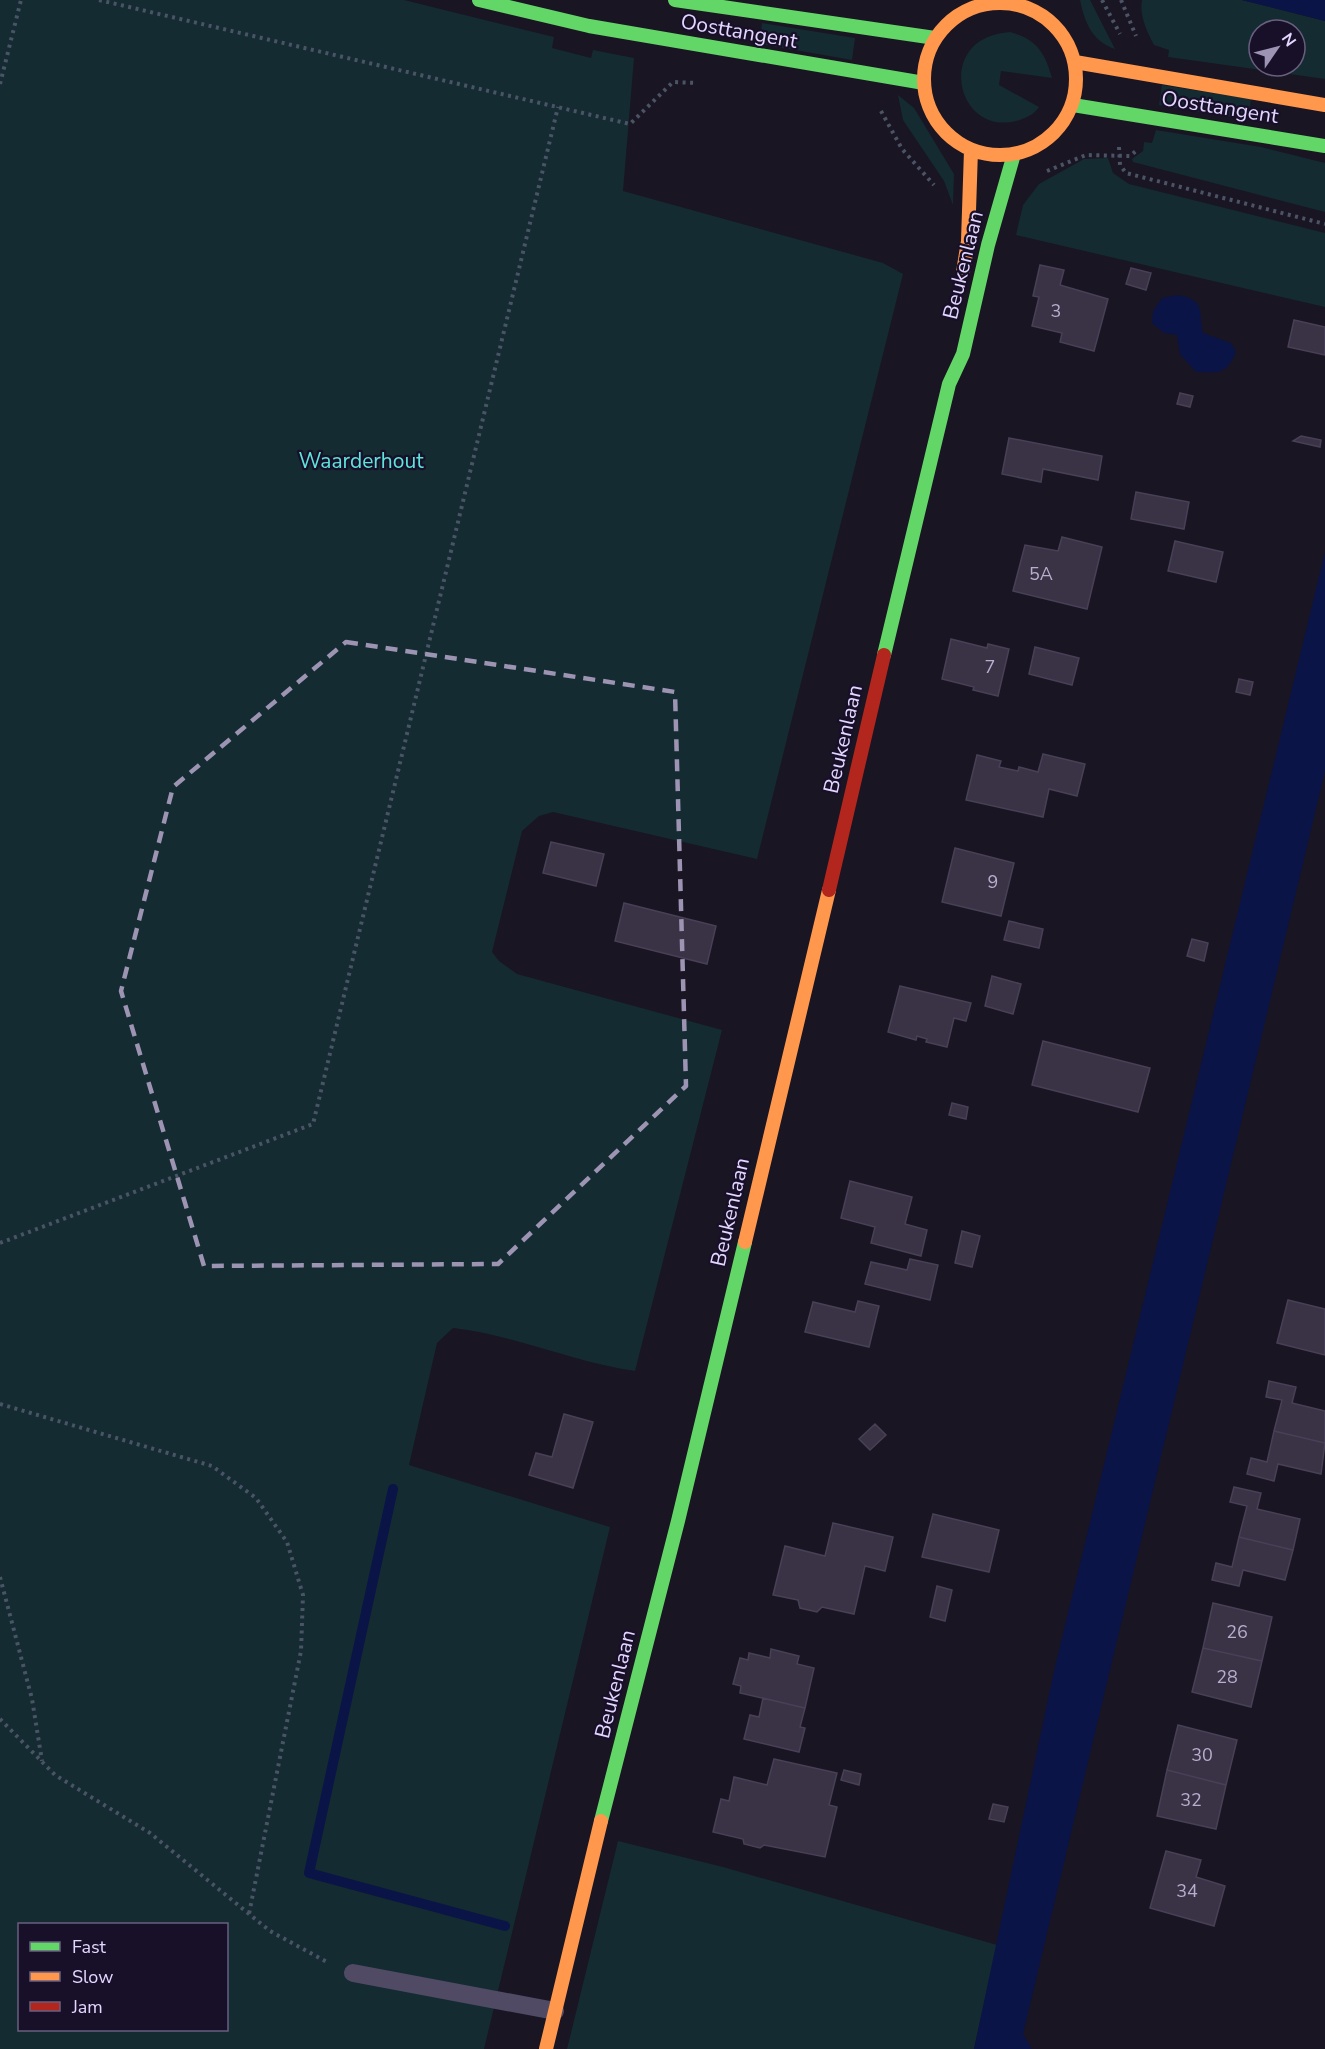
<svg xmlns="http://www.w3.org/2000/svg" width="1325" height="2049" font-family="'Nunito Sans',sans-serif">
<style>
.green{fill:#132b31;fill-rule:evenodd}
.water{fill:#0a1446}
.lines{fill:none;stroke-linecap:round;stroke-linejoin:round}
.stream{stroke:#0a1446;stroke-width:10}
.building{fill:#3a3345;stroke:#484057;stroke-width:1.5}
.path{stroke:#4a5466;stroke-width:4;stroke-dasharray:3 4.5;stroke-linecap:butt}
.lane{stroke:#504a64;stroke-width:18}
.fast{stroke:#63d668;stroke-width:14}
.slow{stroke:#ff974d;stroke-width:14}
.jam{stroke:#b3261e;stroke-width:14}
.marked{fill:none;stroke:#9d93b2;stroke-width:4.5;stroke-dasharray:12 8;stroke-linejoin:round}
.labels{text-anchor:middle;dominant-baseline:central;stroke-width:4.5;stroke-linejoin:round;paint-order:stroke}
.number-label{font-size:18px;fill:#b9aed0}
.street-label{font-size:21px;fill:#e3d7ff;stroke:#180f29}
.park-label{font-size:21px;fill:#5ce5dc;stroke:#180f29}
</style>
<rect width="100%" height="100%" fill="#1a1523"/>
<!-- green -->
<path class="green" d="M0,0H404L554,37L552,48L591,58L593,50L634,58L623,191L883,263L903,274L757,859L553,812L539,816L522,831L492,952L499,961L517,974L722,1030L635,1371C572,1362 515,1335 453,1328L437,1343L409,1465L610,1527L484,2049H0ZM20,1924H226V2030H20Z
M1080,0H1090L1115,49C1092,41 1085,23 1080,0Z
M1142,0H1242L1325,21V79L1168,57L1169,50L1154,45C1147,32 1139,15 1142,0ZM1259,30H1295V66H1259Z
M762,23L855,38L852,60L760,44Z
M1010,32C1036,39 1045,52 1052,78L1001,71L999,85L1039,107C1034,115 1024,119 1016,121C955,136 934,37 1010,32Z
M1162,85L1251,99L1248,120L1159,105Z
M898,95L914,108L954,174L953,205L944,181L903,120Z
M1156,130L1261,147L1325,163V212L1133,162L1132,159L1143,151L1144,142L1152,143Z
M1108,158L1113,173L1129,184L1325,233V307L1016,235L1023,205L1039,184L1084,159Z
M618,1841L723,1867L997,1945L974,2049H567Z"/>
<!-- water -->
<path class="water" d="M1242,0H1325V21Z
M1178,295C1206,300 1198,310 1203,333L1231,343L1236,352C1226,375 1219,373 1196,372L1180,354L1177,335L1164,333L1152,323L1153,311L1162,298Z
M1325,552V771L1023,2034L1032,2049H974L1054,1671Z"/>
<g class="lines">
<!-- stream -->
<path class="stream" d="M393,1489L309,1873L505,1926"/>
</g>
<!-- building -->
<path class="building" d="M1040,265L1064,270L1060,285L1108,299L1094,351L1060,342L1062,333L1032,326L1039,297L1033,296Z
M1131,268L1151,273L1146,290L1126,284Z
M1294,320L1325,327V355L1288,347Z
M1180,393L1193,396L1190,407L1177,404Z
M1301,436L1321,440L1320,447L1293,441Z
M1009,438L1102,456L1098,480L1043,469L1041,482L1002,474Z
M1136,492L1189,502L1184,529L1131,519Z
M1062,537L1102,547L1087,609L1013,591L1025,545L1058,551Z
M1175,541L1223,552L1216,582L1168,571Z
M951,639L987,648L988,644L1009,649L998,696L973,690L974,687L942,679Z
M1035,647L1079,658L1072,685L1029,674Z
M1239,679L1253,682L1250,695L1236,692Z
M1043,754L1085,764L1077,796L1049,789L1043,817L966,800L977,755L1001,761L999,767L1018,771L1019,767L1038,772Z
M551,842L604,854L596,886L543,873Z
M955,848L1014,863L1001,916L942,902Z
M624,903L716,926L707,964L615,941Z
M1009,921L1043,929L1039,948L1004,940Z
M1192,939L1208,943L1204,961L1187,956Z
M992,976L1021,984L1013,1014L985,1006Z
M900,986L971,1003L966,1021L954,1018L947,1047L926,1042L927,1039L917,1036L916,1040L888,1032Z
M1043,1041L1150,1068L1138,1112L1032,1085Z
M952,1103L968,1107L966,1119L949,1115Z
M850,1181L912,1197L905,1224L927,1230L921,1256L871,1243L875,1227L841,1218Z
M962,1231L980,1236L972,1267L955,1263Z
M910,1259L938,1265L930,1300L865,1284L871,1262L907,1270Z
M1288,1300L1325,1309V1355L1277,1343Z
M858,1301L879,1306L869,1347L805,1332L813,1302L855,1312Z
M1269,1381L1296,1387L1292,1403L1325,1411V1443L1274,1431L1282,1400L1266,1397Z
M564,1414L593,1422L573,1488L529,1475L536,1453L552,1457Z
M875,1424L886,1435L870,1450L859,1439Z
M1274,1431L1325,1443L1321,1474L1278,1464L1274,1481L1247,1474L1251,1458L1267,1462Z
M1234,1487L1261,1493L1257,1509L1300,1519L1293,1550L1239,1537L1247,1506L1230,1502Z
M933,1514L999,1530L989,1572L922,1557Z
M833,1523L893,1537L885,1571L865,1566L854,1614L822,1607L817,1612L800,1608L798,1600L773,1595L785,1546L825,1556Z
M1239,1537L1293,1550L1285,1580L1243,1570L1239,1586L1212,1580L1216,1563L1232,1567Z
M937,1586L952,1590L945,1621L930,1617Z
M1213,1603L1272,1617L1262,1661L1203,1648Z
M1203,1648L1262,1661L1251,1707L1192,1692Z
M771,1649L799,1656L797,1664L814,1668L805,1708L740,1693L741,1686L733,1684L740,1658L748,1660L749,1653L770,1658Z
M763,1698L805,1708L800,1727L805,1728L799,1752L744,1739L750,1715L759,1717Z
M1178,1725L1237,1740L1226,1785L1167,1770Z
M774,1759L837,1773L829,1805L837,1807L825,1857L764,1845L760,1848L744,1844L743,1839L713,1832L721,1799L729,1801L734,1777L767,1785Z
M844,1770L861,1774L859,1785L841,1780Z
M1167,1770L1226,1785L1216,1829L1157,1816Z
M993,1804L1008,1807L1004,1822L989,1819Z
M1166,1851L1201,1860L1196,1877L1225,1886L1214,1926L1150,1908Z"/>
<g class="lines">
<!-- path -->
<path class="path" d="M99,0L630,124L673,82L697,83
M1102,0L1120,34
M1121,0L1136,36
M0,84L21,0
M881,111L902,149L934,185
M1119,147L1120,165L1126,173L1325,224
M1047,171L1086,155L1130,156L1136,151
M0,1243L313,1124L558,107
M0,1404L212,1466L256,1498L287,1542L303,1595L301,1651L249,1914
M0,1577L32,1699L42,1761
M0,1719L55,1775L150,1833L270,1931L327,1962"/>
<!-- lane -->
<path class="lane" d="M353,1973L555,2011"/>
<!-- fast -->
<path class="fast" d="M479,0L589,26L924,83
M675,0L935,38
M1073,105L1325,146
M884,655L949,384L963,354L988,245L1014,154
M601,1821L678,1521L745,1242"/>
<!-- slow -->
<path class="slow" d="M924 79a76 76 0 1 1 152 0a76 76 0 1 1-152 0Z
M1075,62L1325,105
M963,272L968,241L971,150
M745,1242L829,890
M546,2049L601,1821"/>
<!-- jam -->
<path class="jam" d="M829,890L884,655"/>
</g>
<!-- marked area -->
<path class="marked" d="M346,642L675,692L686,1086L498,1264L204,1266L121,991L173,787Z"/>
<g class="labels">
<!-- number labels -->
<g class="number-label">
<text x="1056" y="311">3</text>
<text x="1041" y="574">5A</text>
<text x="990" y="667">7</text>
<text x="993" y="882">9</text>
<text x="1237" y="1632">26</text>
<text x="1227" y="1677">28</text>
<text x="1202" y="1755">30</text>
<text x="1191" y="1800">32</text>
<text x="1187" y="1891">34</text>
</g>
<!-- street labels -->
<g class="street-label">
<text transform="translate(739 31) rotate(10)">Oosttangent</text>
<text transform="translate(1220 107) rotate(9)">Oosttangent</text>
<text transform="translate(963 265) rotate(-76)">Beukenlaan</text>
<text transform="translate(843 739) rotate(-77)">Beukenlaan</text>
<text transform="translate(730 1212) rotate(-77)">Beukenlaan</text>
<text transform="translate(615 1684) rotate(-76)">Beukenlaan</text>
</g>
<!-- park labels -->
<g class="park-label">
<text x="361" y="461">Waarderhout</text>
</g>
</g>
<!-- legend -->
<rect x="18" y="1923" width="210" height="108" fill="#180f29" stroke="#695f7f" stroke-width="1.5"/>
<rect x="30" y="1942" width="30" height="9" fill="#63d668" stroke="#695f7f" stroke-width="1.5"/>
<text x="72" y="1953" font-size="18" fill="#e3d7ff">Fast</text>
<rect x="30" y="1972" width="30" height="9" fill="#ff974d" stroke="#695f7f" stroke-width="1.5"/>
<text x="72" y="1983" font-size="18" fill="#e3d7ff">Slow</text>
<rect x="30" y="2002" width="30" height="9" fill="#b3261e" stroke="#695f7f" stroke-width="1.5"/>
<text x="72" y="2013" font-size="18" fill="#e3d7ff">Jam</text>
<!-- north arrow -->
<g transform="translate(1277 48) rotate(55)"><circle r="28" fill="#180f29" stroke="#695f7f" stroke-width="1.5"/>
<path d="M0-4.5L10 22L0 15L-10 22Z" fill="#9d93b2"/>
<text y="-9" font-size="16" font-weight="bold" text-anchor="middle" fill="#e3d7ff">N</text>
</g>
</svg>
